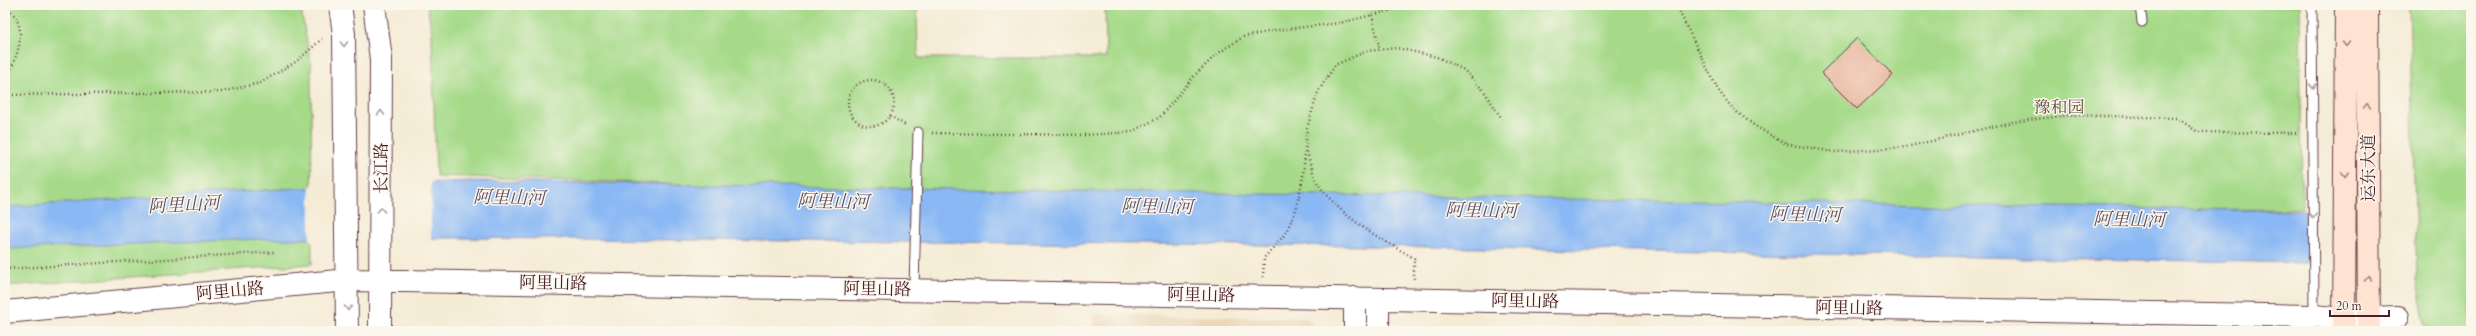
<svg xmlns="http://www.w3.org/2000/svg" width="2476" height="336" font-family="Cardo,'Noto Serif SC',serif">
<style>
.built{fill:#ebd8ba}
.green{fill:#a6da89;stroke:#787c5a}
.water{fill:#89b8f4;stroke:#6a6c90}
.pier{fill:#f5ecd6}
.building{fill:#e9b59d}
.lines{fill:none;stroke-linecap:round;stroke-linejoin:round}
.service-casing{stroke:#643e45;stroke-width:11}
.tertiary-casing{stroke:#643e45;stroke-width:24}
.secondary-casing{stroke:#643e45;stroke-width:24}
.path{stroke:#643e45;stroke-width:2.5;stroke-dasharray:1 3;stroke-linecap:butt}
.service{stroke:#fff;stroke-width:9}
.tertiary{stroke:#fff;stroke-width:22}
.secondary{stroke:#fee3d2;stroke-width:22}
.oneway{stroke:#ae9aa0}
.oneway2{stroke:#a4817e}
.labels{text-anchor:middle;dominant-baseline:central;stroke-width:3;stroke-linejoin:round;paint-order:stroke}
.park-label{font-size:17px;fill:#614e42;stroke:#fbf7ec}
.street-label{font-size:17px;fill:#4a1f2b;stroke:#fbf7ec}
.water-label{font-size:18px;font-style:italic;fill:#5d4d67;stroke:#fbf7ec}
</style>
<rect width="100%" height="100%" fill="#fbf7ec"/>
<filter id="ink" filterUnits="userSpaceOnUse"><feTurbulence type="fractalNoise" baseFrequency=".025" numOctaves="2"/><feDisplacementMap in="SourceGraphic" scale="8" xChannelSelector="R" yChannelSelector="G"/><feConvolveMatrix kernelMatrix="1 2 1 2 8 2 1 2 1" color-interpolation-filters="sRGB"/></filter>
<filter id="wash" filterUnits="userSpaceOnUse"><feTurbulence type="fractalNoise" baseFrequency=".012" numOctaves="4" result="noise"/><feDisplacementMap in="SourceGraphic" scale="16" xChannelSelector="R" yChannelSelector="G"/><feGaussianBlur stdDeviation="0.9" result="paint"/><feColorMatrix in="noise" values="0 0 0 0 0 0 0 0 0 0 0 0 0 0 0 0 0 1.4 0 .05"/><feComposite in="paint" operator="in"/></filter>
<g filter="url(#wash)">
<rect width="100%" height="100%" fill="#f5ecd6"/>
<!-- built -->
<path class="built" d="M1093,314L1306,318L1321,331H1093Z"/>
<!-- green -->
<path class="green" d="M5,5H300L311,64L312,264L5,286Z
M427,5H917L918,58H1106L1105,5H2300L2302,209L1922,211L854,190L436,176L432,33Z
M2409,5H2471V331H2426L2417,280Z"/>
<!-- water -->
<path class="water" d="M471,181L2302,211H2309V263L1369,246L456,238L257,239L5,249V207L297,188Z"/>
<!-- pier -->
<path class="pier" d="M431,180V240L310,241V186Z"/>
<g id="blocks">
<!-- building -->
<path class="building" d="M1857,38L1893,75L1857,109L1821,73Z"/>
</g>
</g>
<g filter="url(#ink)">
<use href="#blocks" fill-opacity="0" stroke="#643e45" stroke-width="1"/>
<g class="lines">
<!-- service casing -->
<g class="service-casing">
<path id="service" d="M2140,5L2142,22
M2312,5L2314,316
M914,290L918,132
M2302,316V331"/>
</g>
<!-- tertiary casing -->
<g class="tertiary-casing">
<path id="tertiary" d="M340,5L344,34L347,331
M374,5L381,59L380,331
M5,312L348,280L2314,316L2344,319L2398,317
M1355,331V298
M1378,331V299"/>
</g>
<!-- secondary casing -->
<g class="secondary-casing">
<path id="secondary" d="M2367,5L2369,331
M2344,331L2346,5"/>
</g>
<!-- path -->
<path class="path" d="M1676,5L1718,90L1733,109L1755,126L1786,144L1835,152L1906,147L2012,122L2071,115L2177,118L2198,132L2298,133
M5,6C32,26 17,57 5,81
M1372,15L1380,50
M848 103a23 23 0 1 1 46 0a23 23 0 1 1-46 0Z
M5,95L221,92L260,83L297,61L322,39
M890,116L907,126
M932,133L1085,135L1131,132L1160,117L1195,75L1217,54L1243,37L1278,30L1340,23L1392,10L1401,5
M1307,152C1310,162 1313,175 1318,184C1342,218 1379,238 1414,258V279
M5,269L275,252
M1263,277L1264,258L1285,234L1296,210L1303,177L1307,128L1318,92L1335,65L1367,51L1397,48L1437,57L1464,70L1484,91L1502,119"/>
<!-- service -->
<use href="#service" class="service"/>
<!-- tertiary -->
<use href="#tertiary" class="tertiary"/>
<!-- secondary -->
<use href="#secondary" class="secondary"/>
</g>
<!-- one-way arrows -->
<defs><path id="oneway-chevron" d="M-2-3.5L2.5 0L-2 3.5" fill="none" stroke-width="1.6" stroke-linecap="round" stroke-linejoin="round"/></defs>
<g class="oneway">
<use href="#oneway-chevron" transform="translate(344 44) rotate(89)"/>
<use href="#oneway-chevron" transform="translate(2313 86) rotate(90)"/>
<use href="#oneway-chevron" transform="translate(381 113) rotate(-90)"/>
<use href="#oneway-chevron" transform="translate(381 210) rotate(-90)"/>
<use href="#oneway-chevron" transform="translate(2313 216) rotate(90)"/>
<use href="#oneway-chevron" transform="translate(348 308) rotate(91)"/>
</g>
<g class="oneway2">
<use href="#oneway-chevron" transform="translate(2346 44) rotate(90)"/>
<use href="#oneway-chevron" transform="translate(2367 106) rotate(-90)"/>
<use href="#oneway-chevron" transform="translate(2345 174) rotate(90)"/>
<use href="#oneway-chevron" transform="translate(2368 278) rotate(-90)"/>
</g>
</g>
<g class="labels">
<!-- park labels -->
<g class="park-label">
<text x="2059" y="107">豫和园</text>
</g>
<!-- street labels -->
<g class="street-label">
<text transform="translate(381 168) rotate(-90)">长江路</text>
<text transform="translate(2368 168) rotate(-90)">运东大道</text>
<text transform="translate(553 283) rotate(1)">阿里山路</text>
<text transform="translate(877 289) rotate(1)">阿里山路</text>
<text transform="translate(230 291) rotate(-5)">阿里山路</text>
<text transform="translate(1201 295) rotate(1)">阿里山路</text>
<text transform="translate(1525 301) rotate(1)">阿里山路</text>
<text transform="translate(1849 308) rotate(1)">阿里山路</text>
</g>
<!-- water labels -->
<g class="water-label">
<text transform="translate(509 198) rotate(1)">阿里山河</text>
<text transform="translate(833 202) rotate(1)">阿里山河</text>
<text transform="translate(184 205) rotate(-3)">阿里山河</text>
<text transform="translate(1157 207) rotate(1)">阿里山河</text>
<text transform="translate(1481 211) rotate(1)">阿里山河</text>
<text transform="translate(1805 215) rotate(1)">阿里山河</text>
<text transform="translate(2129 220) rotate(1)">阿里山河</text>
</g>
</g>
<!-- margin -->
<rect width="2476" height="336" fill="none" stroke="#fbf7ec" stroke-width="20"/>
<!-- scale -->
<path d="M2330 310v6h59v-6" fill="none" stroke="#4a1f2b" stroke-width="2"/>
<text x="2336" y="310" font-size="12" fill="#4a1f2b" stroke="#fbf7ec" stroke-width="3" paint-order="stroke">20 m</text>
</svg>
